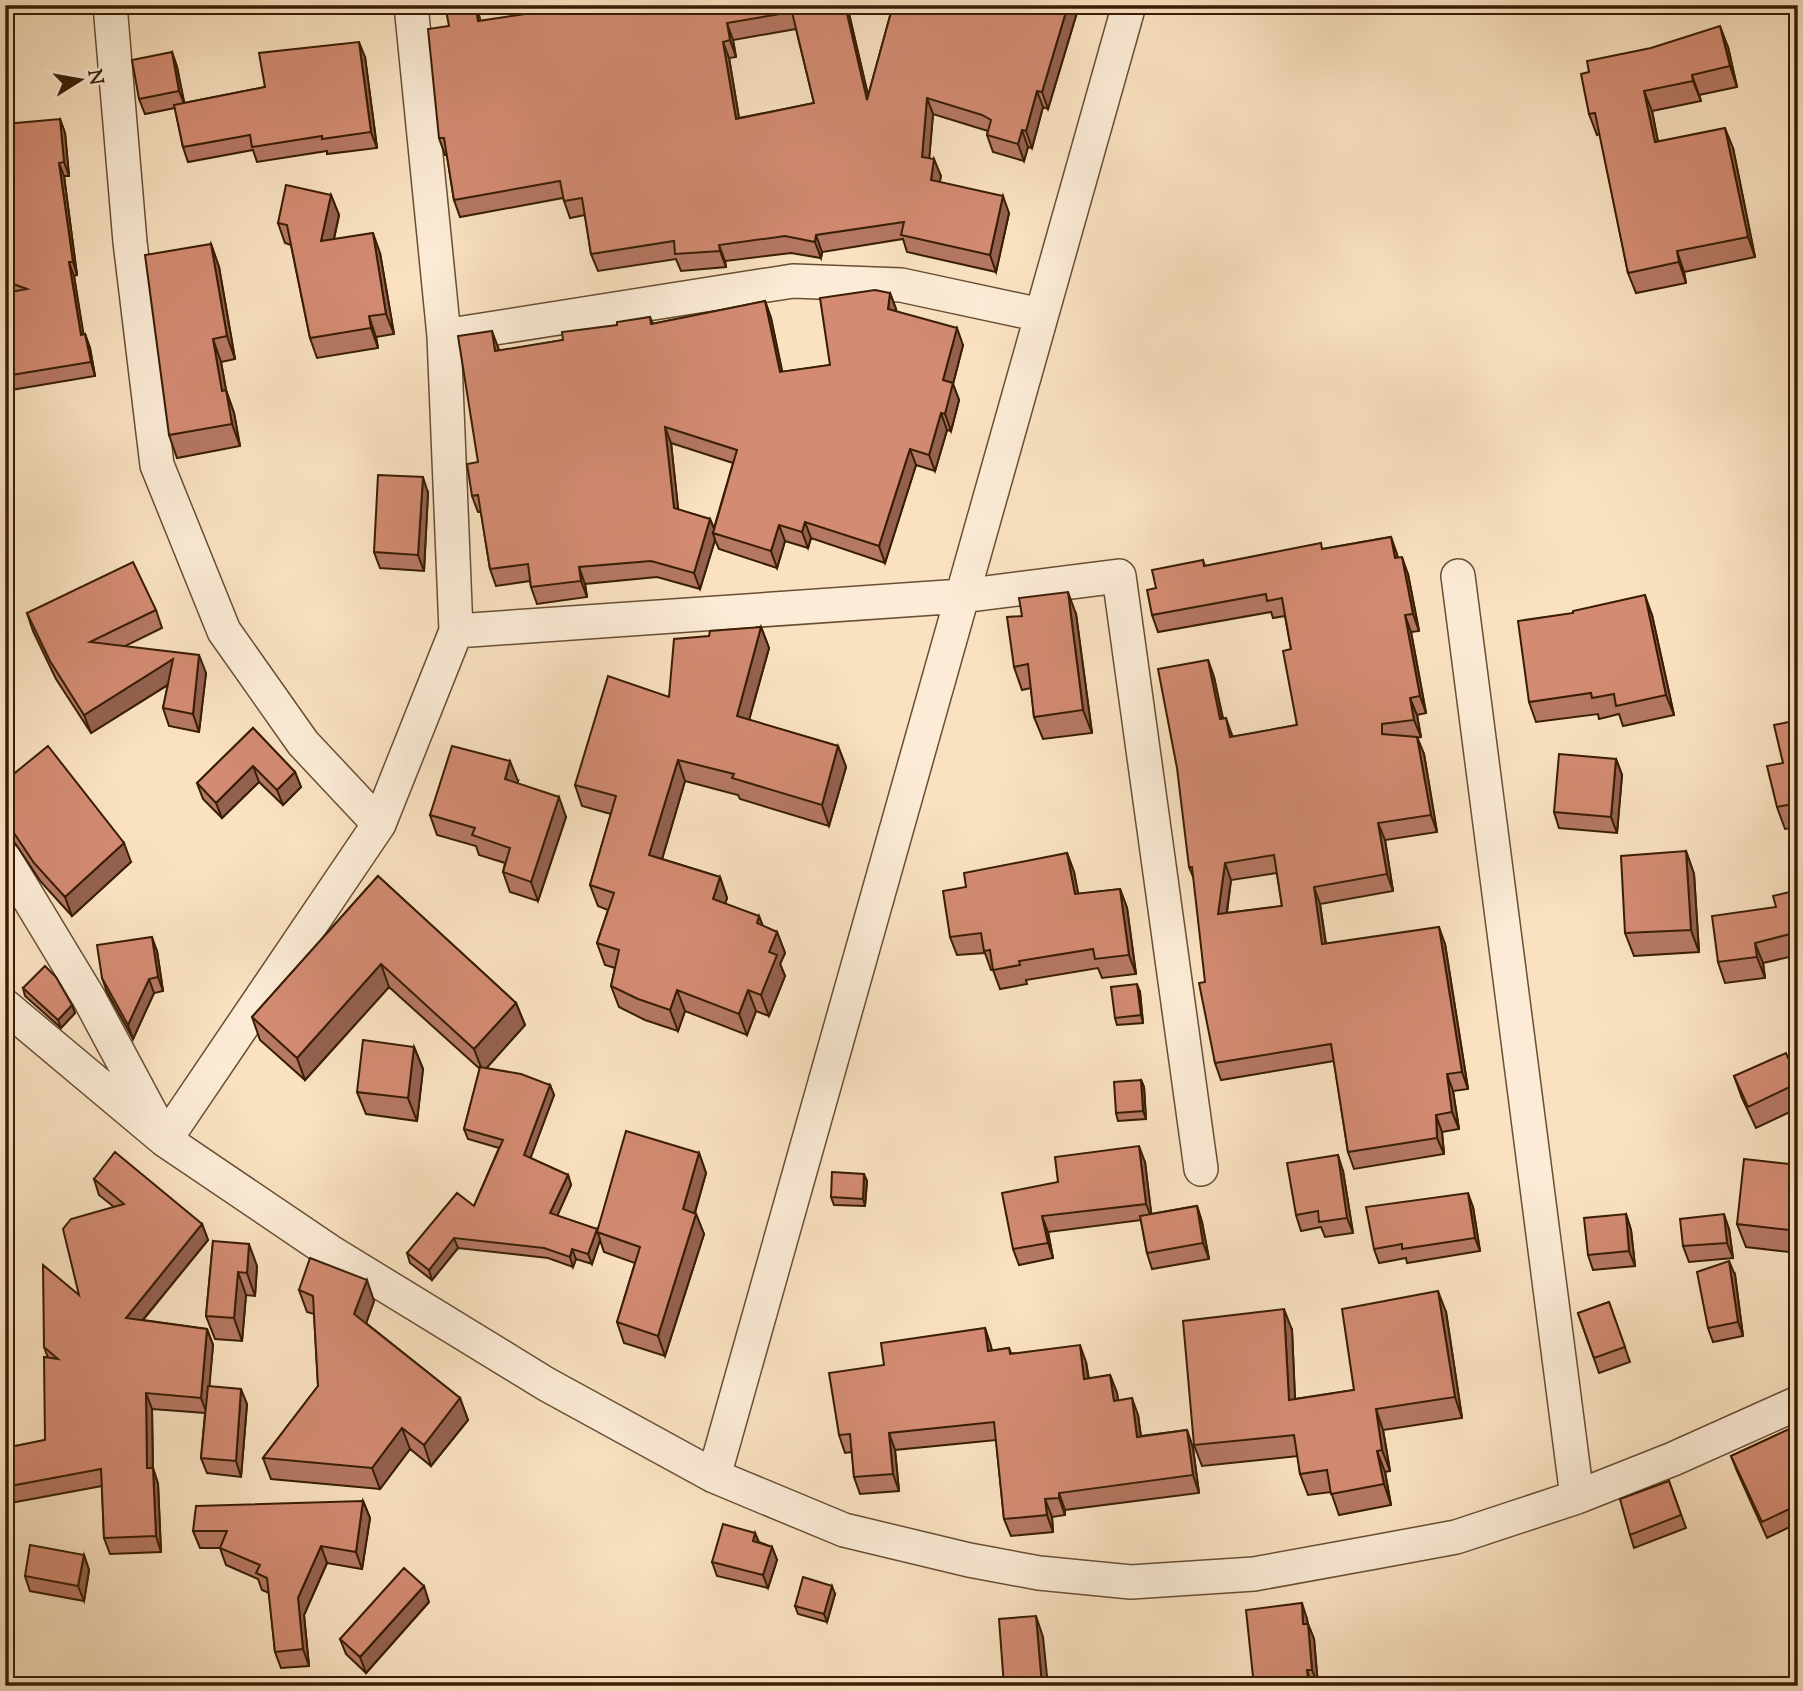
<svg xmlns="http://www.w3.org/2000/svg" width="1803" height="1691" font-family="'Sorts Mill Goudy',serif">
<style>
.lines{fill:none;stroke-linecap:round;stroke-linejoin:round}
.street-casing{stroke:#684e33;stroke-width:36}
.street{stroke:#fcecd7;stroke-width:33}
.wall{fill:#b57863;stroke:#381d04;stroke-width:2;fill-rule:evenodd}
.shaded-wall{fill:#946150;stroke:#381d04;stroke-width:2}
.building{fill:#d38b73;stroke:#381d04;stroke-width:2;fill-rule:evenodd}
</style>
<rect width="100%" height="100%" fill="#fae2c1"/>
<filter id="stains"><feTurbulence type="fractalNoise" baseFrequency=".00286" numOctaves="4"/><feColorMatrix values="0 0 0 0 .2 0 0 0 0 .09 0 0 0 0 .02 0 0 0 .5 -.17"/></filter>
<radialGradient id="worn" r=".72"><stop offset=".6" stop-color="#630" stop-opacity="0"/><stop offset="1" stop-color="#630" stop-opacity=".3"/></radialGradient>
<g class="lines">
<!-- street casing -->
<g class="street-casing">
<path id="street" d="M110,5L130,242L157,465L224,631L303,743L379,824
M444,336L793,281L901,285L1041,315
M1458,576L1577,1497
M456,631L962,596L1119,576L1201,1169
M5,859L89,998L165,1140L379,824L456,631L444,336L411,5
M5,1006L165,1140L329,1251L546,1384L714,1476L844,1530L969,1560L1039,1573L1131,1582L1254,1574L1375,1552L1456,1537L1577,1497L1673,1459L1798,1403
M714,1476L1129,5"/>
</g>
<!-- street -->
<use href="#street" class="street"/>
</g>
<!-- wall -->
<path class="wall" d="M847,5L868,96L893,5H1077L1078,9L1048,109L1043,107L1032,148L1028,147L1024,161L993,152L987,135L988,131L933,114L929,158L941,176L939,182L1009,213L996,272L907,252L903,239L822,252L821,258L791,253L725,261L726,267L681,271L676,259L598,271L591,254L585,215L570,218L563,198L460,217L454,200L447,155H445L439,138L449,26L479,15L480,21ZM796,29L814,103L739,118L729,58L736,57L733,40Z
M1728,47L1737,87L1699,95L1701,101L1652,111L1658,142L1733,148L1755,257L1684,272L1686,283L1636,293L1628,273L1600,134L1597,135L1589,114Z
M172,52L177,67L184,103L265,87L365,57L377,148L327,154V151L257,162L253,150L188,162L183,147L175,108L145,114L139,99Z
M60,119L65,133L69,176H64L77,275L74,276L83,335L85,334L90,348L95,376L5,391V181H10Z
M331,195L339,215L334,239L380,253L394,334L376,337L378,348L317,358L310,338L291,245L285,243L278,223Z
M211,244L219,267L235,359L221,362L226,390L234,413L240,446L177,458L169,435Z
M890,293L896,309V311L963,345L953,384L959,400L951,431L947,430L935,471L916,465L885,563L811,538L808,548L785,541L777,568L719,549L715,540L700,589L657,577L585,584L587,597L537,604L531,587L530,581L496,586L490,569L481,512H478L472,496L498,347L499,351L563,340L650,317L653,324L765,301L771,318L782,372L830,365ZM671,443L733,463L714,528L710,519L678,510Z
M428,493L424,571L380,568L374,552Z
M1391,537L1398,558L1408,574L1419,631L1411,632L1426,713L1417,715L1421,737L1417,738L1424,754L1437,832L1385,840L1393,891L1320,904L1326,943L1445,944L1468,1089L1453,1091L1459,1129L1442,1132L1444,1154L1354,1169L1348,1152L1334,1061L1221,1080L1215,1063L1194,879L1189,867L1208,660L1214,677L1223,718L1233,737L1297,725L1291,649L1285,616L1273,618L1271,612L1158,632L1152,615L1156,588L1203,560L1205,566L1323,549ZM1277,873L1282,906L1227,913L1231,880Z
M156,610L162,628L125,646L206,673L199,732L169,726L163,708L168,685L91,733L56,679L33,631L27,613Z
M1076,614L1092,733L1043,739L1034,717L1031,688L1022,690L1014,667Z
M1652,615L1674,715L1623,726L1619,714L1599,719L1598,714L1536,722L1529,702Z
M761,627L769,648L749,720L838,746L846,767L829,826L740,799L738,795L685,781L662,859L720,877L727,898L725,904L759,916L763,926L777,932L785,953L780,964L785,976L769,1016L756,1011L747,1035L685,1011L678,1031L645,1020L619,1007L611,986L615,968L605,965L597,943L608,910L598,906L590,885L611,814L582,806L575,785L669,697L709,636Z
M1798,720V827L1785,829L1777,807L1783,763Z
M253,728L295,772L301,787L283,805L259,782L222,818L203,799L197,783Z
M1616,759L1622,775L1617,833L1559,828L1554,812Z
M5,781L131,862L72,916L41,882L15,843L5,840Z
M518,781L517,783L566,817L538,901L510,892L503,872L505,863L479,855L476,846L437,835L430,815Z
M1686,851L1694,874L1699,952L1634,956L1625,933Z
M1067,853L1074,872L1078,894L1120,889L1127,908L1136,974L1102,978L1098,968L1026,980L1027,984L1000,989L993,970H991L985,953L957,955L950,937L966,887Z
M378,876L516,1003L525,1025L486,1068L550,1085L554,1095L530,1158L568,1175L571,1185L557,1216L597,1229V1231L699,1153L706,1173L695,1213L696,1214L704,1234L665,1356L624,1343L617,1322L635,1263L604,1252L600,1240L592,1264L576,1259L573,1267L548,1258L458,1248L432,1280L410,1263L407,1253L474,1206L499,1148L468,1139L464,1129L480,1069L389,987L305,1080L260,1040L252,1017Z
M1798,890V955L1763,963L1765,978L1725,983L1718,962L1776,907Z
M157,951L163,991L154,993L133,1039L107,992L102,978Z
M23,988L72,1005L75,1013L61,1028L25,996Z
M1140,992L1143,1023L1117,1025L1115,1018Z
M414,1047L423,1069L417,1121L366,1114L357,1092Z
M1798,1055V1108L1756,1128L1742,1098L1734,1076Z
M1141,1080L1144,1087L1146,1119L1118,1121L1116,1113Z
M1145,1162L1151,1214L1197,1206L1202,1222L1209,1259L1152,1269L1147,1253L1141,1220L1048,1232L1053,1258L1019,1265L1013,1249L1058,1182Z
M1798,1165V1253L1746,1247L1737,1224Z
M1343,1171L1353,1233L1325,1237L1321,1227L1301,1231L1296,1215Z
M94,1179L202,1224L208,1240L143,1320L207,1329L213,1345L209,1386L247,1404L241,1477L207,1473L201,1458L205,1413L152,1409L153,1468L158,1484L161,1552L110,1554L104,1538L102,1486L5,1504V1448L45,1440L48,1358L44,1347L79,1295L114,1207L99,1195Z
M867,1181L865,1206L834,1205L831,1197Z
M1473,1207L1480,1251L1407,1263L1406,1258L1379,1263L1374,1249Z
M1626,1214L1631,1230L1635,1266L1593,1270L1588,1255Z
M1729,1229L1733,1258L1689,1262L1683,1246Z
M213,1241L257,1266L255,1296L246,1295L242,1341L215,1339L206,1316Z
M1735,1275L1743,1336L1713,1342L1708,1328Z
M299,1290L374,1301L366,1323L460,1398L468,1420L431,1466L410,1449L380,1489L271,1479L263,1458L318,1386L314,1314L307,1312Z
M1609,1302L1630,1362L1599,1373L1578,1313Z
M1446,1312L1462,1418L1383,1430L1390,1471L1385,1472L1391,1505L1339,1515L1331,1492L1308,1495L1300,1474L1298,1456L1202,1466L1194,1445L1292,1330L1295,1399L1354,1390Z
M985,1328L992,1351L1009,1348L1011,1353L1086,1362L1089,1379L1110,1375L1117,1393L1118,1400L1138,1415L1141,1436L1187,1430L1193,1448L1199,1493L1065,1510V1515L1052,1517L1053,1532L1011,1536L1004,1519L996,1440L895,1450L899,1491L860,1494L854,1477L852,1452L845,1453L839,1435L884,1365Z
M1798,1425V1523L1767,1538L1737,1471L1731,1456Z
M1669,1481L1686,1528L1634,1548L1630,1535Z
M363,1501L370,1518L362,1569L327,1563L304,1615L309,1666L281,1668L275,1652L269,1593L262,1590L258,1579L226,1565L220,1548H200L193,1531Z
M755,1533L759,1542L772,1547L777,1560L768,1588L717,1576L712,1562Z
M84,1555L89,1570L84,1601L30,1591L25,1576Z
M835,1594L827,1622L798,1614L795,1606Z
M429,1602L366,1673L346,1654L340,1639Z
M1307,1619L1308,1624L1314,1639L1318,1685L1254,1686Z"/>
<!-- shaded-wall -->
<path class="shaded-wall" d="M475,5H476L479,15L484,38L478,21Z
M845,5H847L873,116L867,100Z
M1068,5H1077L1078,9L1048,109L1042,92Z
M727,23L733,40L736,57L730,40Z
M1720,26L1728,47L1737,87L1730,66Z
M359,42L365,57L377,148L371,132Z
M723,42L729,58L742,136L736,119Z
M172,52L177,67L185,106L179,91Z
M1692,75L1699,95L1701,101L1693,81Z
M1037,91L1043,107L1032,148L1026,131Z
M1644,91L1652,111L1662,162L1655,142Z
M927,98L933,114L928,173L922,157Z
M60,119L65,133L69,176L64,162Z
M1725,128L1733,148L1755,257L1748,237Z
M1022,130L1028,147L1024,161L1018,144Z
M934,159L941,176L937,196L931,180Z
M59,163L64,176L77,275L73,262Z
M331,195L339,215L329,261L321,241Z
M1003,196L1009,213L996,272L990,255Z
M373,233L380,253L394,334L386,314Z
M816,235L822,252L821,258L815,242Z
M211,244L219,267L235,359L227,336Z
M719,245L725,261L726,267L720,251Z
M1677,251L1684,272L1686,283L1679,262Z
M69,262L74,276L86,349L81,335Z
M890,293L896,309L894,326L888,309Z
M765,301L771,318L786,389L780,372Z
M369,316L376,337L378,348L371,328Z
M957,328L963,345L953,384L959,400L951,431L945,414L943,380Z
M492,331L498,347L501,368L495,351Z
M85,334L90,348L95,376L91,362Z
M213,339L221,362L230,413L222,391Z
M226,390L234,413L240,446L232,424Z
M941,413L947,430L935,471L929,455Z
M665,427L671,443L680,525L674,508Z
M910,449L916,465L885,563L879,546Z
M423,477L428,493L424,571L418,555Z
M710,519L716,534L713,533L715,540L700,589L694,573Z
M805,522L811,538L808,548L802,532Z
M779,525L785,541L777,568L771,551Z
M1391,537L1397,554L1401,575L1395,558Z
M1402,557L1408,574L1419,631L1413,614Z
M579,567L585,584L587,597L581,581Z
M1068,592L1076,614L1092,733L1083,710Z
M1645,595L1652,615L1674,715L1666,695Z
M1405,615L1411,632L1426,713L1420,696Z
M761,627L769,648L744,738L737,716Z
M199,655L206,673L199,732L193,714Z
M173,659L180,677L91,733L84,715Z
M1208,660L1214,677L1226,736L1220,719Z
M1410,698L1417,715L1421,737L1414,720Z
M1226,718L1232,735L1236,754L1230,737Z
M1417,737L1424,754L1437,832L1431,815Z
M838,746L846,767L829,826L822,805Z
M1616,759L1622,775L1617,833L1611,817Z
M678,760L685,781L657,876L649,855Z
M510,761L518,781L512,799L505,779Z
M253,766L259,782L222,818L216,803Z
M295,772L301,787L283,805L277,790Z
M559,797L566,817L538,901L531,882Z
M1378,823L1385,840L1393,891L1387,874Z
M124,843L131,862L72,916L65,897Z
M1686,851L1694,874L1699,952L1691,930Z
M1067,853L1074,872L1082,913L1075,894Z
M1225,863L1231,880L1224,931L1218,914Z
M720,877L727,898L720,920L713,899Z
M1314,887L1320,904L1328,961L1322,944Z
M1120,889L1127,908L1136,974L1129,955Z
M759,916L767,938L757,923Z
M1439,927L1445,944L1468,1089L1462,1072Z
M777,932L785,953L780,964L785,976L769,1016L761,995L769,952Z
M152,937L157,951L163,991L158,977Z
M1755,943L1763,963L1765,978L1757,957Z
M381,964L389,987L305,1080L297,1058Z
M149,979L154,993L133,1039L128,1025Z
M1137,984L1140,992L1143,1023L1141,1015Z
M677,990L685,1011L678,1031L670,1010Z
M748,990L756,1011L747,1035L739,1014Z
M516,1003L525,1025L483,1072L474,1049Z
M72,1005L75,1013L61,1028L58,1020Z
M414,1047L423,1069L417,1121L408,1098Z
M1447,1074L1453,1091L1459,1129L1452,1112Z
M1141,1080L1144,1087L1146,1119L1143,1111Z
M550,1085L554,1095L528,1165L524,1155Z
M1436,1115L1442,1132L1444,1154L1437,1138Z
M1139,1146L1145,1162L1152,1219L1146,1204Z
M699,1153L706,1173L690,1229L683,1209Z
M1338,1155L1343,1171L1353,1233L1347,1218Z
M864,1174L867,1181L865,1206L863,1199Z
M568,1175L571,1185L554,1223L550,1213Z
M1468,1193L1473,1207L1480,1251L1475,1238Z
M1197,1206L1202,1222L1209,1259L1203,1243Z
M696,1214L704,1234L665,1356L658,1336Z
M1626,1214L1631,1230L1635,1266L1629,1251Z
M1724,1214L1729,1229L1733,1258L1727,1243Z
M1042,1216L1048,1232L1053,1258L1048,1243Z
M202,1224L208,1240L132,1333L126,1318Z
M597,1229L600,1240L592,1264L588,1254Z
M454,1238L458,1248L432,1280L429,1270Z
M249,1244L257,1266L255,1296L247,1273Z
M572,1249L576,1259L573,1267L570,1257Z
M1729,1261L1735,1275L1743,1336L1738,1322Z
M238,1272L246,1295L242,1341L234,1318Z
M367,1280L374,1301L362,1335L354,1314Z
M1438,1291L1446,1312L1462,1418L1455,1397Z
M1284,1309L1292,1330L1296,1421L1289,1400Z
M985,1328L991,1346L995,1368L988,1351Z
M207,1329L213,1345L207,1414L201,1398Z
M1080,1345L1086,1362L1091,1397L1084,1379Z
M1110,1375L1117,1393L1120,1418L1114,1401Z
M241,1389L247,1404L241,1477L236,1461Z
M146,1393L152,1409L153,1484L147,1468Z
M460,1398L468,1420L431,1466L424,1445Z
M1132,1398L1138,1415L1143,1454L1137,1437Z
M1376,1409L1383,1430L1390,1471L1382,1450Z
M402,1428L410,1449L380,1489L372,1468Z
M1187,1430L1193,1448L1199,1493L1193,1475Z
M889,1433L895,1450L899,1491L893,1474Z
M1377,1451L1385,1472L1391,1505L1384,1484Z
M153,1468L158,1484L161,1552L156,1536Z
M1059,1493L1065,1510V1515L1059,1498Z
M1045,1499L1052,1517L1053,1532L1047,1515Z
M363,1501L370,1518L362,1569L356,1552Z
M755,1533L760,1547L753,1541Z
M321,1546L327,1563L304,1615L309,1666L303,1649L298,1598Z
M772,1547L777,1560L768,1588L763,1575Z
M84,1555L89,1570L84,1601L78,1586Z
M424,1586L429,1602L366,1673L360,1657Z
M832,1586L835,1594L827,1622L824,1614Z
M1302,1603L1307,1619L1309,1640L1303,1624Z
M1036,1616L1043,1637L1048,1686H1042Z
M1308,1624L1314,1639L1318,1685L1312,1670Z
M1307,1670L1312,1686H1310Z"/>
<!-- building -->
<path class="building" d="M445,5H475L478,21L587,5H845L867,100L893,5H1068L1042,92L1037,91L1026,131L1022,130L1018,144L987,135L991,120L982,115L927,98L922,157L934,159L931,180L1003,196L990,255L901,235L904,222L816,235L815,242L785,236L719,245L720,251L675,254L674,241L591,254L582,198L564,201L560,181L454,200L444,138H439L428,29L449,26ZM792,12L814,103L736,119L723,42L730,40L727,23Z
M1720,26L1730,66L1692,75L1693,81L1644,91L1655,142L1725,128L1748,237L1677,251L1679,262L1628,273L1595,113L1589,114L1581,74L1589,72L1587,61L1651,48Z
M359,42L371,132L322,139V136L252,147L250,135L183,147L174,105L265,87L259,53Z
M172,52L179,91L139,99L132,60Z
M60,119L64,162L59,163L73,262H69L81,335L85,334L91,362L5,376V293L27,289L5,281V181H10L5,124Z
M286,185L331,195L321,241L373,233L386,314L369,316L371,328L310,338L287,225L278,223Z
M211,244L227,336L213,339L222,391L226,390L232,424L169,435L145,255Z
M875,290L890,293L888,309L957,328L943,380L953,383L945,414L941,413L929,455L910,449L879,546L805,522L802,532L779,525L771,551L713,533L737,450L665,427L674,508L710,519L694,573L651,561L579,567L581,581L531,587L528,564L490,569L478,495L472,496L467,464L478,462L458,336L492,331L495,351L563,340L562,332L617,325V322L650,317L651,324L765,301L780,372L830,365L820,298Z
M378,475L423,477L418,555L374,552Z
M1391,537L1395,558L1402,557L1413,614L1405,615L1420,696L1410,698L1414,720L1382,724V734L1417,737L1431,815L1378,823L1387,874L1314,887L1322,944L1439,927L1462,1072L1447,1074L1452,1112L1436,1115L1437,1138L1348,1152L1331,1044L1215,1063L1199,983L1205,982L1192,867H1189L1177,768L1158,669L1208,660L1220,719L1226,718L1230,737L1297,725L1283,651L1291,649L1282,598L1267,601L1266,594L1152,615L1147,590L1156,588L1152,570L1203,560L1204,566L1321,543L1322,549ZM1274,855L1282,906L1218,914L1225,863Z
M133,562L156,610L90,642L199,655L193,714L163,708L173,659L84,715L50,661L27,613Z
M1068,592L1083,710L1034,717L1028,664L1014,667L1007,617L1022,616L1019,598Z
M1645,595L1666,695L1616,706L1614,694L1592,698L1591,693L1529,702L1518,621L1573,613V611Z
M761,627L737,716L838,746L822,805L732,778L734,774L678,760L649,855L720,877L713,899L759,916L757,923L777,932L769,952L777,955L761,995L748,990L739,1014L677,990L670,1010L638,999L611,986L619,950L597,943L614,893L590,885L616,796L575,785L608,676L669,697L674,639L709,636L710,631Z
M1798,720V803L1777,807L1767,766L1783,763L1774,725Z
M253,728L295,772L277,790L253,766L216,803L197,783Z
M48,746L124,843L65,897L34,863L8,824L5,823V781Z
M452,746L510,761L505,779L559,797L531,882L503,872L510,848L472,835L475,828L430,815Z
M1559,754L1616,759L1611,817L1554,812Z
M1686,851L1691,930L1625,933L1621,856Z
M1067,853L1075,894L1120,889L1129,955L1095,959L1093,949L1019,961L1020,965L993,970L990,950L984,951L981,933L950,937L943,891L966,887L964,873Z
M378,876L516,1003L474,1049L381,964L297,1058L252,1017Z
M1798,890V932L1755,943L1757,957L1718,962L1712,916L1776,907L1773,896Z
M152,937L158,977L149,979L128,1025L102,978L97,945Z
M45,966L56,977L72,1005L58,1020L23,988Z
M1137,984L1141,1015L1115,1018L1111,987Z
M363,1040L414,1047L408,1098L357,1092Z
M1786,1053L1788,1058L1798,1055V1083L1748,1107L1734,1076Z
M480,1067L521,1074L550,1085L524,1155L568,1175L550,1213L597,1229L588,1254L572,1249L570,1257L544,1248L454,1238L429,1270L407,1253L457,1193L474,1206L503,1140L464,1129Z
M1141,1080L1143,1111L1116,1113L1114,1082Z
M626,1131L699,1153L683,1209L696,1214L658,1336L617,1322L640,1247L597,1232Z
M1139,1146L1146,1204L1042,1216L1048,1243L1013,1249L1002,1193L1058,1182L1055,1157Z
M115,1152L202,1224L126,1318L207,1329L201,1398L146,1393L147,1468H153L156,1536L104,1538L101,1469L5,1487V1448L45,1440L44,1357L58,1359L44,1347L43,1265L79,1295L63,1229L71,1219L124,1204L94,1179Z
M1338,1155L1347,1218L1319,1222L1318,1211L1296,1215L1287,1163Z
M1744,1159L1798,1165V1231L1737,1224Z
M832,1172L864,1174L863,1199L831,1197Z
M1468,1193L1475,1238L1402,1249V1244L1374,1249L1366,1207Z
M1197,1206L1203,1243L1147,1253L1140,1216Z
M1626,1214L1629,1251L1588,1255L1584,1218Z
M1724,1214L1727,1243L1683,1246L1680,1219Z
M213,1241L249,1244L247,1273L238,1272L234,1318L206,1316Z
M310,1258L367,1280L354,1314L460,1398L424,1445L402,1428L372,1468L263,1458L318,1386L313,1296L299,1290Z
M1729,1261L1738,1322L1708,1328L1697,1272Z
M1438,1291L1455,1397L1376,1409L1382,1450L1377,1451L1384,1484L1331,1494L1327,1470L1300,1474L1294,1435L1194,1445L1183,1321L1284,1309L1289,1400L1354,1390L1342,1309Z
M1609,1302L1625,1347L1594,1358L1578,1313Z
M985,1328L988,1351L1009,1348L1010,1354L1080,1345L1084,1379L1110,1375L1114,1401L1132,1398L1137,1437L1187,1430L1193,1475L1059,1493V1498L1045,1499L1047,1515L1004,1519L994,1422L889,1433L893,1474L854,1477L850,1434L839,1435L829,1373L884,1365L881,1343Z
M208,1386L241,1389L236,1461L201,1458Z
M1798,1425V1505L1762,1522L1731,1456Z
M1669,1481L1681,1515L1630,1535L1620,1499Z
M363,1501L356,1552L321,1546L298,1598L303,1649L275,1652L267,1578L256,1573L260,1565L220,1548L227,1531H193L196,1506Z
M723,1524L755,1533L753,1541L772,1547L763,1575L712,1562Z
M30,1545L84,1555L78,1586L25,1576Z
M404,1568L424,1586L360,1657L340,1639Z
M803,1577L832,1586L824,1614L795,1606Z
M1302,1603L1303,1624H1308L1312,1670H1307L1308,1679L1301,1680V1686H1254L1246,1610Z
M1036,1616L1042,1686H1004L999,1619Z"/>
<!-- margin -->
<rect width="1803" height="1691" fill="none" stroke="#fae2c1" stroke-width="28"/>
<rect x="7" y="7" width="1789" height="1677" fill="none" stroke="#381d04" stroke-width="3.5"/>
<rect x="14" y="14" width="1775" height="1663" fill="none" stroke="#381d04" stroke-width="2"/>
<!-- north arrow -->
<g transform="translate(80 80) rotate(79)" stroke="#fcecd7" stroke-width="5" paint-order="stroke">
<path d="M0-5L12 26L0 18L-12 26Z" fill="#381d04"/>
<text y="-10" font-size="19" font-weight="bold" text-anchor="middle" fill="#381d04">N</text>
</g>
<rect width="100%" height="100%" filter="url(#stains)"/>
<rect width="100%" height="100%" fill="url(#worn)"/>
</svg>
